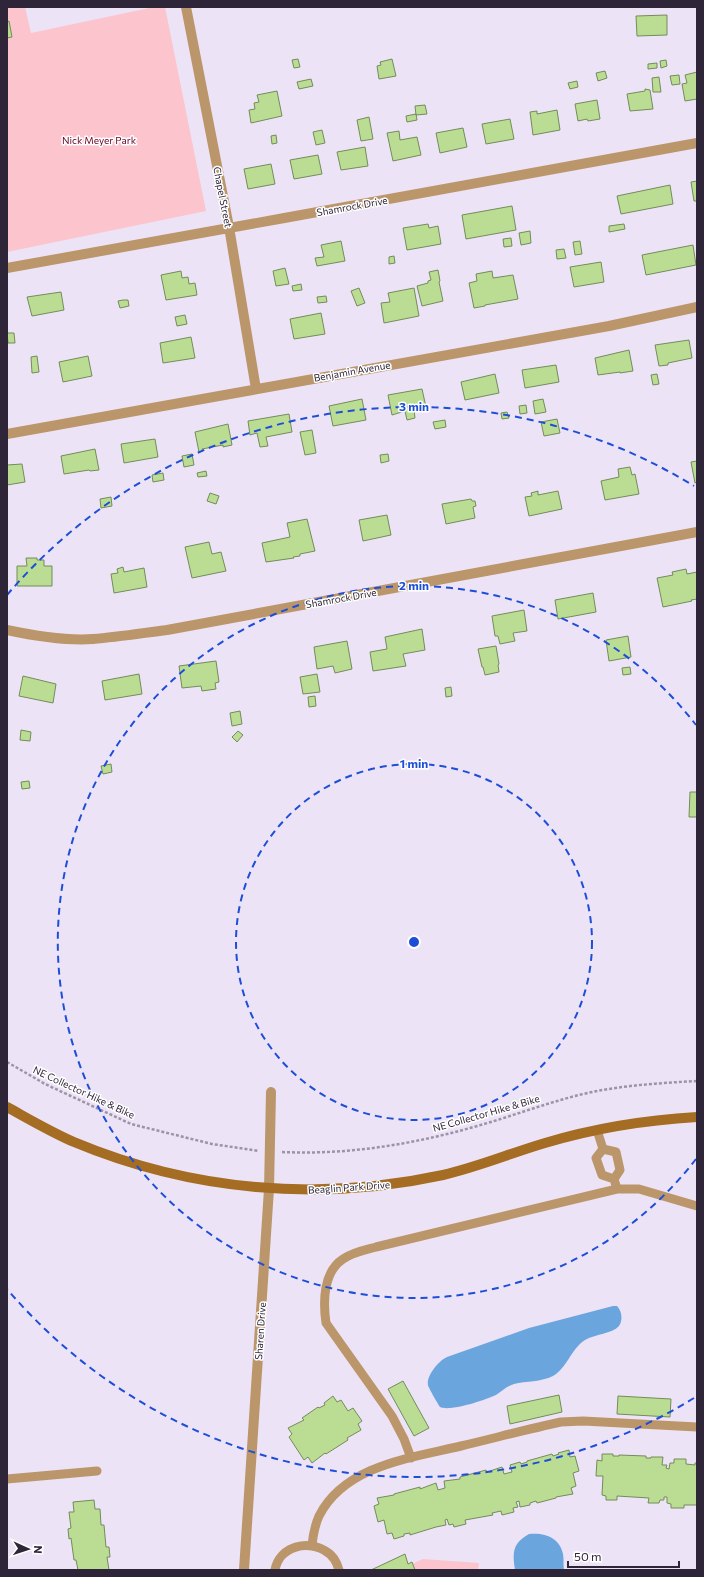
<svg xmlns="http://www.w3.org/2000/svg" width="704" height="1577" font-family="Commissioner,sans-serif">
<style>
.green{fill:#fcc4cc}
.water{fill:#6aa5de}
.building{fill:#badd93;stroke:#748b5b}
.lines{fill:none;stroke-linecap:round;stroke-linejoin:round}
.path{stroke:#9d93a6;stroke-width:2.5;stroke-dasharray:3 2;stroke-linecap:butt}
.lane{stroke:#bc966b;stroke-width:9}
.street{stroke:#bc966b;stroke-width:10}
.secondary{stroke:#a56c23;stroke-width:10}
.ring{fill:none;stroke:#1d4ed8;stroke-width:2;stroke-dasharray:7 5}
.labels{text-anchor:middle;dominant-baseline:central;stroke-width:3;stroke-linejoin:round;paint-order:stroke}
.park-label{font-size:10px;fill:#680027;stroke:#fff}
.street-label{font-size:10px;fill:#2f2538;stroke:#fff}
.centre{fill:#1d4ed8;stroke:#fff;stroke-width:2}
.ring-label{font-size:12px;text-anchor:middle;font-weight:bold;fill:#1d4ed8;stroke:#fff;stroke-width:3;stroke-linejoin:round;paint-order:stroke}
</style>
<rect width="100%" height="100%" fill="#ede3f7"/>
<!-- green -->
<path class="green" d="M7,7H25L31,33L154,7H165L206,211L7,252Z
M423,1559L479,1563L478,1570H415L412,1564Z"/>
<!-- water -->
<path class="water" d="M613,1306H617C622,1311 623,1320 619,1326C612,1334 595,1334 585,1340C571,1349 567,1368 553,1376C541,1382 526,1381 514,1384C507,1386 502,1391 496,1395C485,1400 450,1412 440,1407C438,1404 428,1387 428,1385C426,1375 440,1360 447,1357L529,1328Z
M529,1534C545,1532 560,1538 563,1554C564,1559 563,1565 564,1570H515C512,1552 513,1543 529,1534Z"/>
<!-- building -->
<path class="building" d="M667,15V35L637,36L636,16Z
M9,21L12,37L7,38V22Z
M298,59L300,67L294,68L292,60Z
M392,59L396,76L379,79L377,66L381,65L380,62Z
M666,60L667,66L661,68L660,61Z
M657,63V68L648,69V64Z
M605,71L607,78L598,81L596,73Z
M697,72V99L685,101L682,84L687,83L685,75Z
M679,75L680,84L672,85L670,76Z
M659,77L661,92H653L652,78Z
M311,79L313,86L299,89L297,82Z
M577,81L578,87L570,89L568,83Z
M645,89L650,90L653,109L630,111L627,94L645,91Z
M277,91L282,116L251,123L249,110L255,109L254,103L259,102L257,95Z
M597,100L600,119L588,121L587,119L578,121L575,104Z
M425,105L427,114L416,115L415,106Z
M557,110L560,130L533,135L530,112L537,111V114Z
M416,114L417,120L407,122L406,116Z
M369,117L373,139L361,141L357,120Z
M510,119L514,139L486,144L482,124Z
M463,128L467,147L440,153L436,133Z
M322,130L325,143L316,145L313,132Z
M399,131L400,140L417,137L421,155L393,161L387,133Z
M276,135L277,143L272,144L271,136Z
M365,147L368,166L341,170L337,152Z
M318,155L322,174L294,179L290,160Z
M271,164L275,184L248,189L244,169Z
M697,181V201H694L691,182Z
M670,185L673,204L621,214L617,196Z
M512,206L516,230L466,239L462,215Z
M428,224L429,228L438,226L441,244L407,250L403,228Z
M624,224L625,229L609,232V226Z
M530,231L531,243L521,245L519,233Z
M511,238L512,246L504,247L503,239Z
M341,241L345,261L317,266L315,258L324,257L321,245Z
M580,241L582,254L575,255L573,242Z
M693,245L696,265L646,275L642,255Z
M564,249L566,258L557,259L556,250Z
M394,256L395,263L389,264V257Z
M601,262L604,282L574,287L570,267Z
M285,268L289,284L276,286L273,271Z
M438,270L440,281L439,282L443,301L422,306L417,286L428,283V281L431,280L429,272Z
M181,271L182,278L188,277L189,284L195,283L197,295L166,300L161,275Z
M492,271L493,278L513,275L518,299L485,305V306L474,308L469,283L477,281L476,274Z
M301,284L302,290L293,291L292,286Z
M359,288L365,303L357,306L351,291Z
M414,288L419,316L384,323L381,303L390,302L388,293Z
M61,292L64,310L32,316L27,297Z
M326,296L327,302L318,303L317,297Z
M123,300H128L129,306L120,308L118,301Z
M321,313L325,334L294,339L290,319Z
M185,315L187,324L177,326L175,317Z
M7,333H14L15,343H8Z
M191,337L195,358L163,363L160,343Z
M689,340L692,358L668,363V365L659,366L655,345Z
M629,350L633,371L620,373V372L598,375L595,358Z
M37,356L39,372L32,373L31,357Z
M88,356L92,376L63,382L59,362Z
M556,365L559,382L525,388L522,370Z
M495,374L499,393L465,400L461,382Z
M657,374L659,384L653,385L651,375Z
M422,389L426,407L414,410L415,418L407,420L405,411L392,415L388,395Z
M362,399L366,420L333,426L329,406Z
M543,399L546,412L535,414L533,401Z
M526,405L527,413L520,414L519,406Z
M507,412L509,418L502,419L501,413Z
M289,414L292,432L266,437L268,446L260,447L257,433L250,435L248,421Z
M557,419L560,433L544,436L541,422Z
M445,420L446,427L435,429L433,422Z
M228,424L232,445L223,447V445L202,449L203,451L199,452L195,432Z
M312,430L316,453L305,455L300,432Z
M155,439L158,457L124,463L121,444Z
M95,449L99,470L90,471L89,470L64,474L61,456Z
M192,454L194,465L184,467L182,456Z
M388,454L389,461L381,463L380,455Z
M697,461V482L695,483L691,462Z
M22,464L25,482L7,485V465Z
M630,467L632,475L635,474L639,494L605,500L601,481L619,477L618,469Z
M206,471L207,476L198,477L197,473Z
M163,473L164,480L153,482L152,475Z
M538,491V495L558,491L562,509L529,516L525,497L532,496L531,493Z
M210,493L219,496L216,504L207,501Z
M111,497L112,506L101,508L100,499Z
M471,499L472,501H475L476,506L473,507L475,518L446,524L442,504Z
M387,515L391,535L363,541L359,520Z
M307,519L315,551L300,554V556L293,557L294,558L266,562L262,543L290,537L287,523Z
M209,542L212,554L221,552L226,571L192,578L185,547Z
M26,558H37V560H44V566H52V586H17V566H27Z
M123,567L124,572L144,568L147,587L114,593L111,574L118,573L117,569Z
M686,569L687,574L697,572V599L691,600L692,601L663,607L657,578L673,575L672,572Z
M593,593L596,612L558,619L555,600Z
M524,610L527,631L513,633L515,641L500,644L498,636H495L492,616Z
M422,629L425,650L403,654L406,666L373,671L370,652L387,649L385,637Z
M628,636L631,657L609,661L606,640Z
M347,641L352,669L335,673L333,666L317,669L314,647Z
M496,646L499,664L498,665L499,672L485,675L483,667H482L478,649Z
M216,661L219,682L215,683L216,689L202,691L201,686L182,688L179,666Z
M630,667L631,674L623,675L622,668Z
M139,674L142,694L105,700L102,681Z
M317,674L320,692L303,694L300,677Z
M23,676L56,684L53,703L19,696Z
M451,687L452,696L446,697L445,688Z
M315,696L316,706L309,707L308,697Z
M240,711L242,724L232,726L230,713Z
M21,730L31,732L30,741L20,740Z
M238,731L243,735L237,742L232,737Z
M111,764L112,772L103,774L101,766Z
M29,781L30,788L22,789L21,782Z
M690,792H697V817H689Z
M403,1381L429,1428L414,1436L388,1389Z
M559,1395L562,1412L510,1424L507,1406Z
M333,1396L337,1402L341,1400L348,1411L353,1408L362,1421L358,1424L361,1430L347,1438L348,1440L326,1454L325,1453L312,1463L308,1457L304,1460L289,1437L292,1434L288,1428L304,1420L302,1418L318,1407L319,1408L325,1405L324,1403Z
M618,1396L671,1399L670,1417L617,1414Z
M569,1450L570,1457L575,1456L579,1471L573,1473L576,1486L571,1488L573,1494L556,1497V1498L537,1503L536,1501L530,1503V1505L520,1507L519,1501L516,1502L518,1507L513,1508L514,1512L502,1515L501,1511L492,1513L493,1515L465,1520L466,1524L454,1527L453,1524L449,1525L447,1519L445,1520L446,1525L436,1527L410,1535V1533L404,1534V1536L394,1539L392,1533L387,1534L384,1520L378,1522L374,1506L379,1504L377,1498L394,1495V1494L420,1487V1489L436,1483L438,1490L445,1488L444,1481L460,1479V1477L486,1470L487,1472L502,1467L504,1474L512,1472L510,1465L520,1462L521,1464L527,1462V1461L552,1454L553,1456L559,1454L558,1453Z
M602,1454H613V1456H619V1455L646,1456V1458H651V1457H663L662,1465H667L666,1468L669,1469L670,1463H674V1459H686V1464L695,1465V1463H697V1505H684V1508H671V1504L667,1503V1497H664V1500H660L659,1503H648L649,1498L617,1496V1500H606V1496L602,1495L603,1476H596L597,1460L602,1461Z
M94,1500L95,1509H100L101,1525H104L106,1547H109L110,1557H107L109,1570H78L76,1560H74L71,1538L69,1539L68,1529L71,1528L69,1512H74L73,1502Z
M405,1554L408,1564L412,1562L415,1570H371Z"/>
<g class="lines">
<!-- path -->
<path class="path" d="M7,1062L45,1084L131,1124L212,1144L259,1151
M282,1152C345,1155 409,1145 470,1128C511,1117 550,1101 592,1092C626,1085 662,1083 697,1081"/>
<!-- lane -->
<path class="lane" d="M597,1130L603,1149L596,1158L602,1175L614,1179L617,1189
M603,1149L616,1152L620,1170L614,1179
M411,1458L404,1439L392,1416L326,1323C323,1302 323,1272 343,1259C353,1252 365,1250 376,1247L617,1189H639L697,1206
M7,1479L97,1471
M312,1545C313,1536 315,1525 319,1516C345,1465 411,1458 461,1446C495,1438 528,1429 561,1422L583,1421L697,1427
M275,1570C279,1546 309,1539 327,1552C334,1556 337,1563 339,1570"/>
<!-- street -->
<path class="street" d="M186,7L229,227L256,389
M7,268C237,226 467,186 697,143
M7,434L609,326L697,307
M7,630C35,636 64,641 93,639C118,637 143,633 167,630L697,532
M244,1570L269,1189L271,1092"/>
<!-- secondary -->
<path class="secondary" d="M7,1107C29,1119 51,1132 74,1142C191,1191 319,1202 443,1175C478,1167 511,1153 545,1143C595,1128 646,1120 697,1117"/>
</g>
<!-- distance rings -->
<g class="ring">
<circle cx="414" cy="942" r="178"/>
<path d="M696 1159A356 356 0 1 1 696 725"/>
<path d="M694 1398A535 535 0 0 1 7 1289M7 595A535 535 0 0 1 694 486"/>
</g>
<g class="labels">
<!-- park labels -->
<g class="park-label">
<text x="99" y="140">Nick Meyer Park</text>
</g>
<!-- street labels -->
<g class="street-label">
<text transform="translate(223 197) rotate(79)">Chapel Street</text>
<text transform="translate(352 206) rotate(-10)">Shamrock Drive</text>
<text transform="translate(352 371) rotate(-10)">Benjamin Avenue</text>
<text transform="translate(341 598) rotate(-10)">Shamrock Drive</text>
<text transform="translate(84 1092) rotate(25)">NE Collector Hike &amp; Bike</text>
<text transform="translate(486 1113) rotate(-16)">NE Collector Hike &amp; Bike</text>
<text transform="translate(349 1187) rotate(-4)">Beaglin Park Drive</text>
<text transform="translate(260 1331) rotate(-86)">Sharen Drive</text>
</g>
</g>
<circle cx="414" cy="942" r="6" class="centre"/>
<g class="ring-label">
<text x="414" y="411">3 min</text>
<text x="414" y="590">2 min</text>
<text x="414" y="768">1 min</text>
</g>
<!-- border -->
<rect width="704" height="1577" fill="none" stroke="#2f2538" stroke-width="16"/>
<!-- north arrow -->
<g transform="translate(28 1549) rotate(93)" stroke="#ffffff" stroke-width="3" paint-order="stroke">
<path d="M0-3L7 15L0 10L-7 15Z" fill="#2f2538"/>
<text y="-6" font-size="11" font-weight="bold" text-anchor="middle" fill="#2f2538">N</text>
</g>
<!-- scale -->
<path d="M568 1561v6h111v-6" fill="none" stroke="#2f2538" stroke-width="2"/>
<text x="574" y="1561" font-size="12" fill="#2f2538" stroke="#ffffff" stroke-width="3" paint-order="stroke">50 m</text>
</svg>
